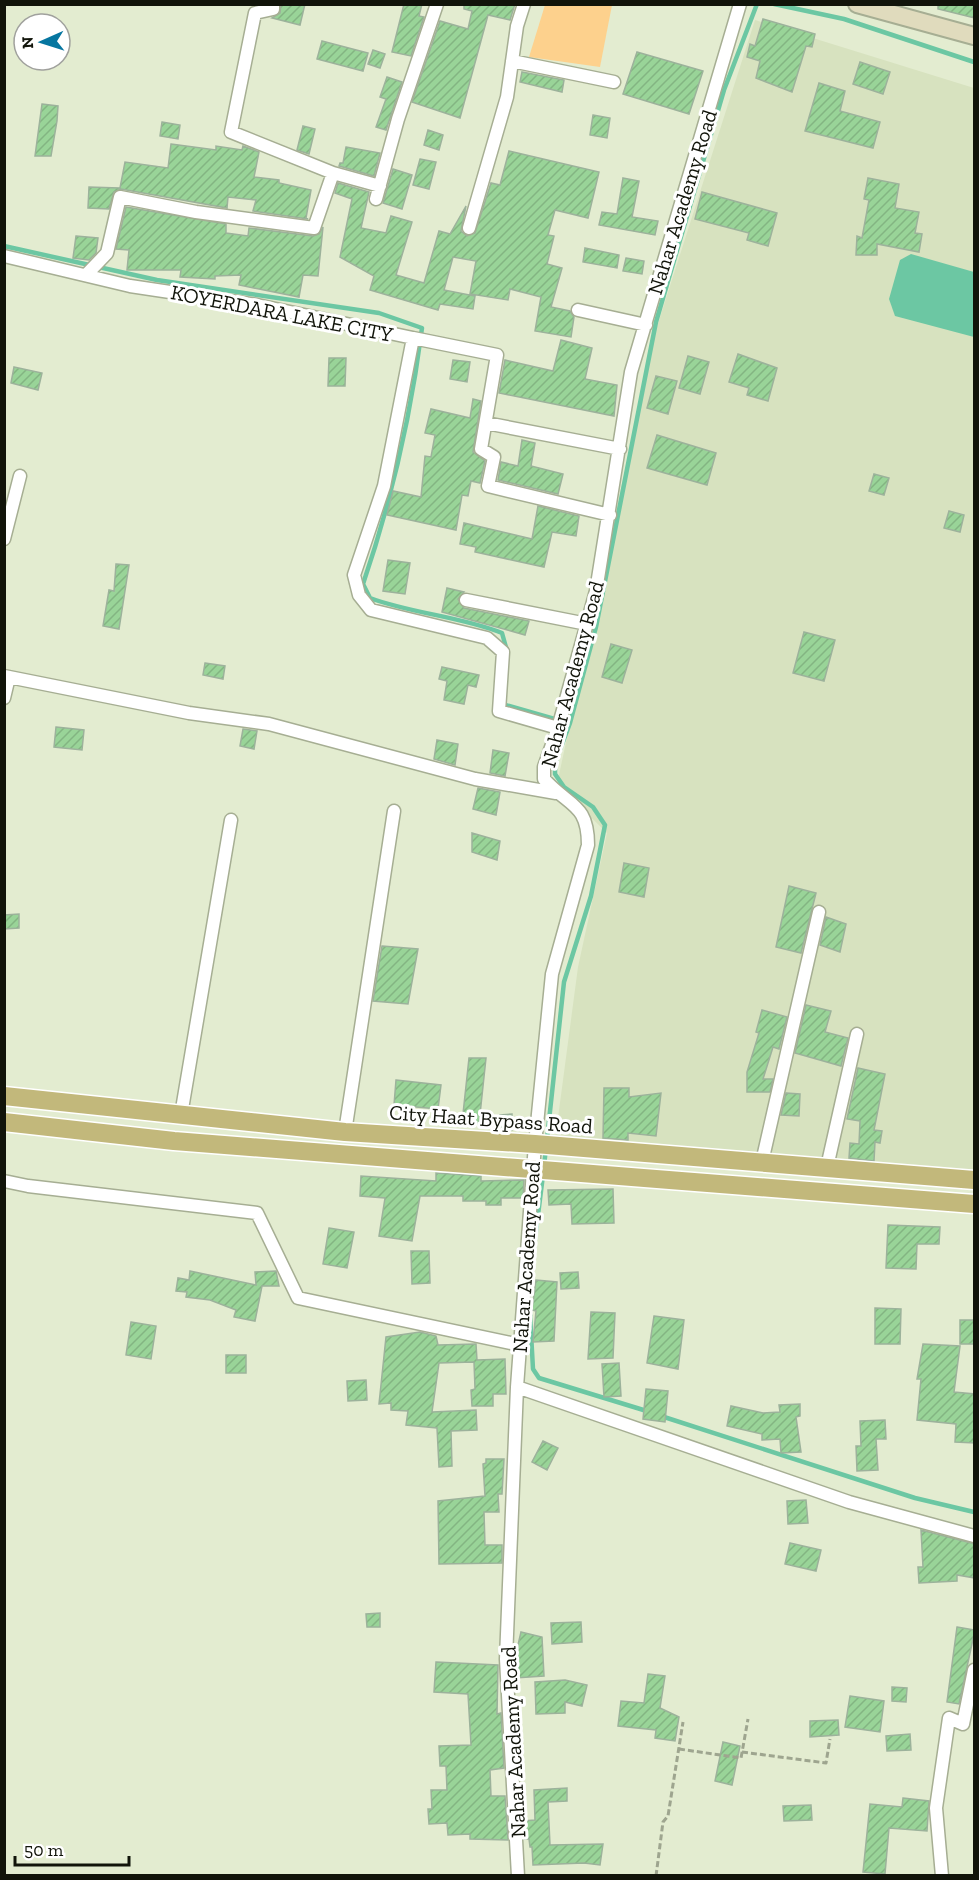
<svg xmlns="http://www.w3.org/2000/svg" width="979" height="1880" font-family="'Zilla Slab',serif">
<style>
.built{fill:#d7e2bf}
.green{fill:#fdd18d}
.water{fill:#6cc7a3}
.lines{fill:none;stroke-linecap:round;stroke-linejoin:round}
.stream{stroke:#6cc7a3;stroke-width:4.5}
.building{fill:url(#building-hatch);stroke:#9cb29b;stroke-width:1.5}
.street-casing{stroke:#a6ae93;stroke-width:15}
.secondary-casing{stroke:#a6ae93;stroke-width:20}
.primary-casing{stroke:#fff;stroke-width:21}
.path{stroke:#9ea58f;stroke-width:3;stroke-dasharray:6 3;stroke-linecap:butt}
.street{stroke:#fff;stroke-width:12}
.secondary{stroke:#e0dbbd;stroke-width:16}
.primary{stroke:#c2b87b;stroke-width:18}
.labels{text-anchor:middle;dominant-baseline:central;stroke-width:6;stroke-linejoin:round;paint-order:stroke}
.street-label{font-size:21px;fill:#11140a;stroke:#fff}
</style>
<defs>
<pattern id="building-hatch" width="6" height="6" patternUnits="userSpaceOnUse" patternTransform="scale(1.5)"><rect width="6" height="6" fill="#99d498"/><path d="M-1 1l2-2M0 6l6-6M5 7l2-2" fill="none" stroke="#83b582"/></pattern>
</defs>
<rect width="100%" height="100%" fill="#e3ecd0"/>
<!-- built -->
<path class="built" d="M755,20L974,88V1181L554,1148L578,967L607,833L557,784L654,336Z"/>
<!-- green -->
<path class="green" d="M545,5H612L600,67L529,57Z"/>
<!-- water -->
<path class="water" d="M911,254L974,272V337L895,316L889,299L900,260Z"/>
<g class="lines">
<!-- stream -->
<path class="stream" d="M774,4L844,19L974,62
M4,246L157,280L379,313L422,328C411,415 391,502 363,584L370,598C413,614 459,616 502,633L507,651
M503,702L502,704L558,720
M547,1139L564,982L591,896L605,825L593,807L564,787L555,774V763L570,723L596,627L656,322L724,90L757,4
M544,1166L546,1148
M531,1271L543,1175
M529,1297L533,1369L539,1378L650,1412
M661,1416L915,1498L974,1512"/>
</g>
<!-- building -->
<path class="building" d="M281,4H305L300,25L272,18L280,13Z
M404,4H422L419,16L424,17L411,56L392,52Z
M464,4H515L510,20L488,15L460,118L412,102L440,21L468,29L472,11L464,9Z
M938,4H975V18L938,9Z
M763,19L815,34L812,47L806,46L792,92L756,78L760,61L747,57L750,44L755,46Z
M322,41L368,53L363,71L317,59Z
M373,50L385,54L380,68L368,64Z
M637,52L703,71L689,114L623,94Z
M860,62L890,72L883,94L853,84Z
M522,72L564,80L562,92L520,82Z
M387,77L402,82L386,130L376,127L386,99L380,97Z
M819,83L845,91L840,111L880,122L873,148L805,131Z
M42,104L58,106L57,121L51,156H35Z
M593,115L610,118L607,138L590,135Z
M162,122L180,125L178,139L160,136Z
M303,126L315,129L309,154L297,150Z
M428,130L443,135L439,150L424,145Z
M171,144L216,150V146L242,150L243,146L259,152L254,177L279,180V183L311,190L306,218L308,219L253,211L256,200L228,197L227,208L121,189L114,192L109,209L88,208L89,187L120,188L125,162L168,168Z
M346,147L380,153L374,176L339,166L340,163H343Z
M509,151L599,172L588,218L555,210L548,235L554,236L547,264L562,268L551,307L570,311L574,317L571,337L535,331L541,297L510,289L508,300L470,294L476,261L453,257L444,290L475,296L473,309L440,304L438,310L370,290L374,276L340,257L352,199L335,193L338,183L369,192L361,228L386,233L391,216L412,222L396,275L424,283L439,231L450,234L466,206L461,231L467,236L475,233L491,183L500,185Z
M420,159L436,162L429,189L413,185Z
M393,169L412,175L402,209L383,203Z
M623,178L639,181L632,217L658,221L655,235L599,225L602,212L617,214Z
M868,178L899,184L895,208L919,212L915,233L922,234L919,252L877,244V255H856L857,236L862,238L869,200L864,199Z
M702,192L777,213L768,246L747,240L749,233L695,219Z
M126,207L226,224V233L248,236L249,228L313,236L319,234L323,227L318,276L303,275L299,297L239,285L241,275L215,276V279L180,277L181,270H127L129,250L116,249Z
M76,236L98,238L96,253L89,260L73,258Z
M585,248L619,255L617,268L583,262Z
M626,258L644,261L642,274L623,271Z
M561,340L592,348L585,379L617,385L614,416L499,393L505,360L553,371Z
M738,354L777,368L768,401L747,395L749,388L729,382Z
M688,356L709,362L700,394L679,388Z
M329,358H346L345,386H328Z
M453,360L470,362L467,382L450,379Z
M14,367L42,373L38,390L11,383Z
M656,376L677,381L668,414L647,408Z
M473,399L481,401L473,452L485,461L480,483L471,481L468,496L462,495L456,530L387,515L393,491L421,497L425,456L431,457L435,435L425,433L431,409L470,418Z
M657,435L716,453L707,485L647,468Z
M522,440L535,443L531,466L563,474L558,494L498,480L501,462L518,466Z
M874,474L889,478L884,495L869,491Z
M538,506L579,516L576,536L552,532L544,567L475,552L476,547L460,544L464,523L532,539Z
M949,511L964,515L960,532L944,528Z
M388,560L410,563L405,594L383,591Z
M116,564L129,565L119,629L103,626L109,590L114,591Z
M447,588L464,592L458,599L464,608L529,621L525,635L442,612Z
M804,632L835,640L824,681L793,673Z
M611,644L632,650L622,683L602,677Z
M205,663L225,666L223,679L203,675Z
M442,667L479,675L476,687L468,685L464,704L444,700L447,681L439,679Z
M56,727L84,730L82,750L54,747Z
M243,729L257,731L254,749L240,746Z
M437,740L458,744L455,765L434,759Z
M493,750L509,753L505,776L490,773Z
M478,788L500,792L496,815L473,809Z
M472,833L500,841L497,860L472,852Z
M624,863L649,868L644,897L619,892Z
M789,886L816,893L801,953L776,947Z
M19,914V928L4,929V915Z
M826,917L846,924L840,952L820,945Z
M382,946L418,949L408,1004L373,1001Z
M806,1005L831,1011L825,1032L848,1038L841,1066L795,1053Z
M762,1010L787,1017L779,1049L773,1047L763,1079H773L770,1092H747V1072L759,1033L756,1032Z
M469,1058H486L479,1124L462,1123Z
M858,1068L885,1074L874,1130L882,1131L880,1143L875,1142L874,1161L849,1158L850,1143L859,1144L860,1121L847,1119Z
M396,1080L441,1085L438,1109L394,1105Z
M604,1088H629V1097L661,1093L656,1136L628,1133V1140L603,1138Z
M786,1093L800,1094L799,1116L781,1115Z
M512,1114V1130H500V1115Z
M436,1173L481,1176V1181L524,1180L523,1198H501V1205H486V1201H463V1196H420L412,1241L379,1236L385,1198L360,1196L361,1176L436,1181Z
M613,1189L614,1223L572,1224L571,1204L549,1205L548,1190Z
M888,1225L940,1227L939,1244H917L916,1269L886,1268Z
M329,1228L354,1232L347,1268L323,1264Z
M411,1251H429L430,1283L412,1284Z
M190,1271L256,1285L255,1272L276,1271L279,1286H262L255,1321L234,1317L236,1310L210,1300L186,1297L187,1292L176,1291L178,1278L189,1280Z
M578,1272L579,1288L561,1289L560,1273Z
M536,1280L557,1282L554,1341L533,1342L536,1311L532,1310Z
M875,1308L901,1309L900,1344H875Z
M591,1312L615,1313L613,1358L588,1359Z
M654,1316L684,1320L678,1369L647,1363Z
M960,1320H975V1344H960Z
M131,1322L156,1326L151,1359L126,1355Z
M420,1332L436,1336L438,1345L476,1344L477,1360L505,1359L506,1394H493V1406H472L471,1390L475,1389L474,1362L439,1363L432,1412L476,1410L477,1430L451,1431L452,1466L439,1467L437,1428L406,1425L408,1411L391,1410V1403L379,1404L386,1337Z
M923,1344L960,1346L954,1392L975,1394V1443L955,1442L956,1424L917,1420L921,1379H917Z
M226,1355H246V1373H226Z
M619,1363L621,1396L604,1397L602,1364Z
M366,1380L367,1400L348,1401L347,1381Z
M646,1389L668,1391L665,1422L643,1419Z
M800,1404V1416L796,1417L801,1452L781,1453L780,1439L762,1440V1434L727,1426L731,1406L763,1413L780,1412L779,1405Z
M885,1420L886,1439H876L878,1470L857,1471L856,1446H861L860,1421Z
M543,1441L558,1448L547,1470L532,1462Z
M486,1459H504L502,1494H498L499,1512H484L485,1545H502V1563L439,1564L438,1501L485,1496L483,1464L486,1463Z
M806,1500L808,1523L788,1524L787,1501Z
M921,1530L975,1544V1578L957,1575V1581L919,1583L918,1567H923Z
M790,1543L821,1550L816,1571L785,1564Z
M380,1613V1627H367L366,1614Z
M581,1622L582,1642L552,1644L551,1623Z
M957,1627L975,1630L959,1704L947,1702Z
M521,1632L542,1637L544,1676L515,1678L514,1662Z
M436,1662L498,1665L497,1714L501,1713L504,1768L490,1770L491,1796H505L508,1840L470,1839V1834L448,1835L447,1823L429,1824L428,1809H432L431,1790H447L446,1766H440L439,1746L471,1745L468,1694L434,1692Z
M648,1674L665,1676L660,1708L679,1717L675,1741L655,1738L656,1730L618,1726L621,1701L644,1703Z
M565,1680L587,1685L582,1706L565,1702V1713L536,1714L535,1682Z
M892,1687L907,1688L906,1702L892,1701Z
M850,1696L884,1701L880,1732L845,1727Z
M838,1720L839,1735L810,1737V1721Z
M910,1734L911,1750L887,1751L886,1736Z
M723,1742L740,1746L732,1785L715,1781Z
M567,1788V1801L548,1802L550,1845L603,1844L600,1865L584,1863L533,1865L532,1847H530L529,1839H524L523,1821L535,1820L534,1790Z
M903,1798L929,1801L927,1831L889,1828L885,1874L863,1872L870,1804L902,1807Z
M811,1805L812,1820L784,1821L783,1806Z"/>
<g class="lines">
<!-- street casing -->
<g class="street-casing">
<path id="street" d="M273,4V9L255,13L231,132L333,173
M512,61L614,82
M376,199L398,119L437,4
M469,228L507,97L517,26L524,4
M4,256L130,286L257,305L413,338L384,486L354,575L359,595L371,610L487,638L503,652L499,711L558,728
M86,275L107,253L120,197L196,212L314,228L333,173L380,186
M578,310L646,325
M413,338L497,355L481,449L494,457L488,486L610,515
M486,423L620,449
M4,539L20,476
M466,600L587,624
M4,676L189,713L269,724L475,779L556,793
M4,698L9,677
M181,1115L231,820
M345,1132L394,811
M762,1162L819,912
M827,1167L857,1034
M4,1181L28,1186L257,1213L298,1298L520,1345
M517,1387L849,1502L974,1536
M518,1876L506,1659L517,1387L535,1144L552,974L588,845C588,803 569,807 544,779V767L558,728L596,591L631,372L740,4
M942,1876L936,1808L949,1718L963,1724L974,1670"/>
</g>
<!-- secondary casing -->
<g class="secondary-casing">
<path id="secondary" d="M857,4L974,36"/>
</g>
<!-- primary casing -->
<g class="primary-casing">
<path id="primary" d="M4,1096L345,1132L535,1144L974,1180
M4,1122L174,1141L974,1204"/>
</g>
<!-- path -->
<path class="path" d="M679,1749L741,1758L748,1719
M742,1752L826,1763L830,1739
M656,1876L663,1822L668,1816L683,1722"/>
<!-- street -->
<use href="#street" class="street"/>
<!-- secondary -->
<use href="#secondary" class="secondary"/>
<!-- primary -->
<use href="#primary" class="primary"/>
</g>
<g class="labels">
<!-- street labels -->
<g class="street-label">
<text transform="translate(682 202) rotate(-73)">Nahar Academy Road</text>
<text transform="translate(282 313) rotate(11)">KOYERDARA LAKE CITY</text>
<text transform="translate(572 674) rotate(-75)">Nahar Academy Road</text>
<text transform="translate(491 1119) rotate(4)">City Haat Bypass Road</text>
<text transform="translate(526 1257) rotate(-86)">Nahar Academy Road</text>
<text transform="translate(513 1742) rotate(-93)">Nahar Academy Road</text>
</g>
</g>
<!-- border -->
<rect width="979" height="1880" fill="none" stroke="#11140a" stroke-width="12"/>
<!-- north arrow -->
<g transform="translate(42 42) rotate(267)"><circle r="28" fill="#ffffff" stroke="#a0a19d" stroke-width="1.5"/>
<path d="M0-4.5L10 22L0 15L-10 22Z" fill="#0676a0"/>
<text y="-9" font-size="16" font-weight="bold" text-anchor="middle" fill="#11140a">N</text>
</g>
<!-- scale -->
<path d="M15 1856v9h114v-9" fill="none" stroke="#11140a" stroke-width="3"/>
<text x="24" y="1856" font-size="18" fill="#11140a" stroke="#ffffff" stroke-width="4.5" paint-order="stroke">50 m</text>
</svg>
